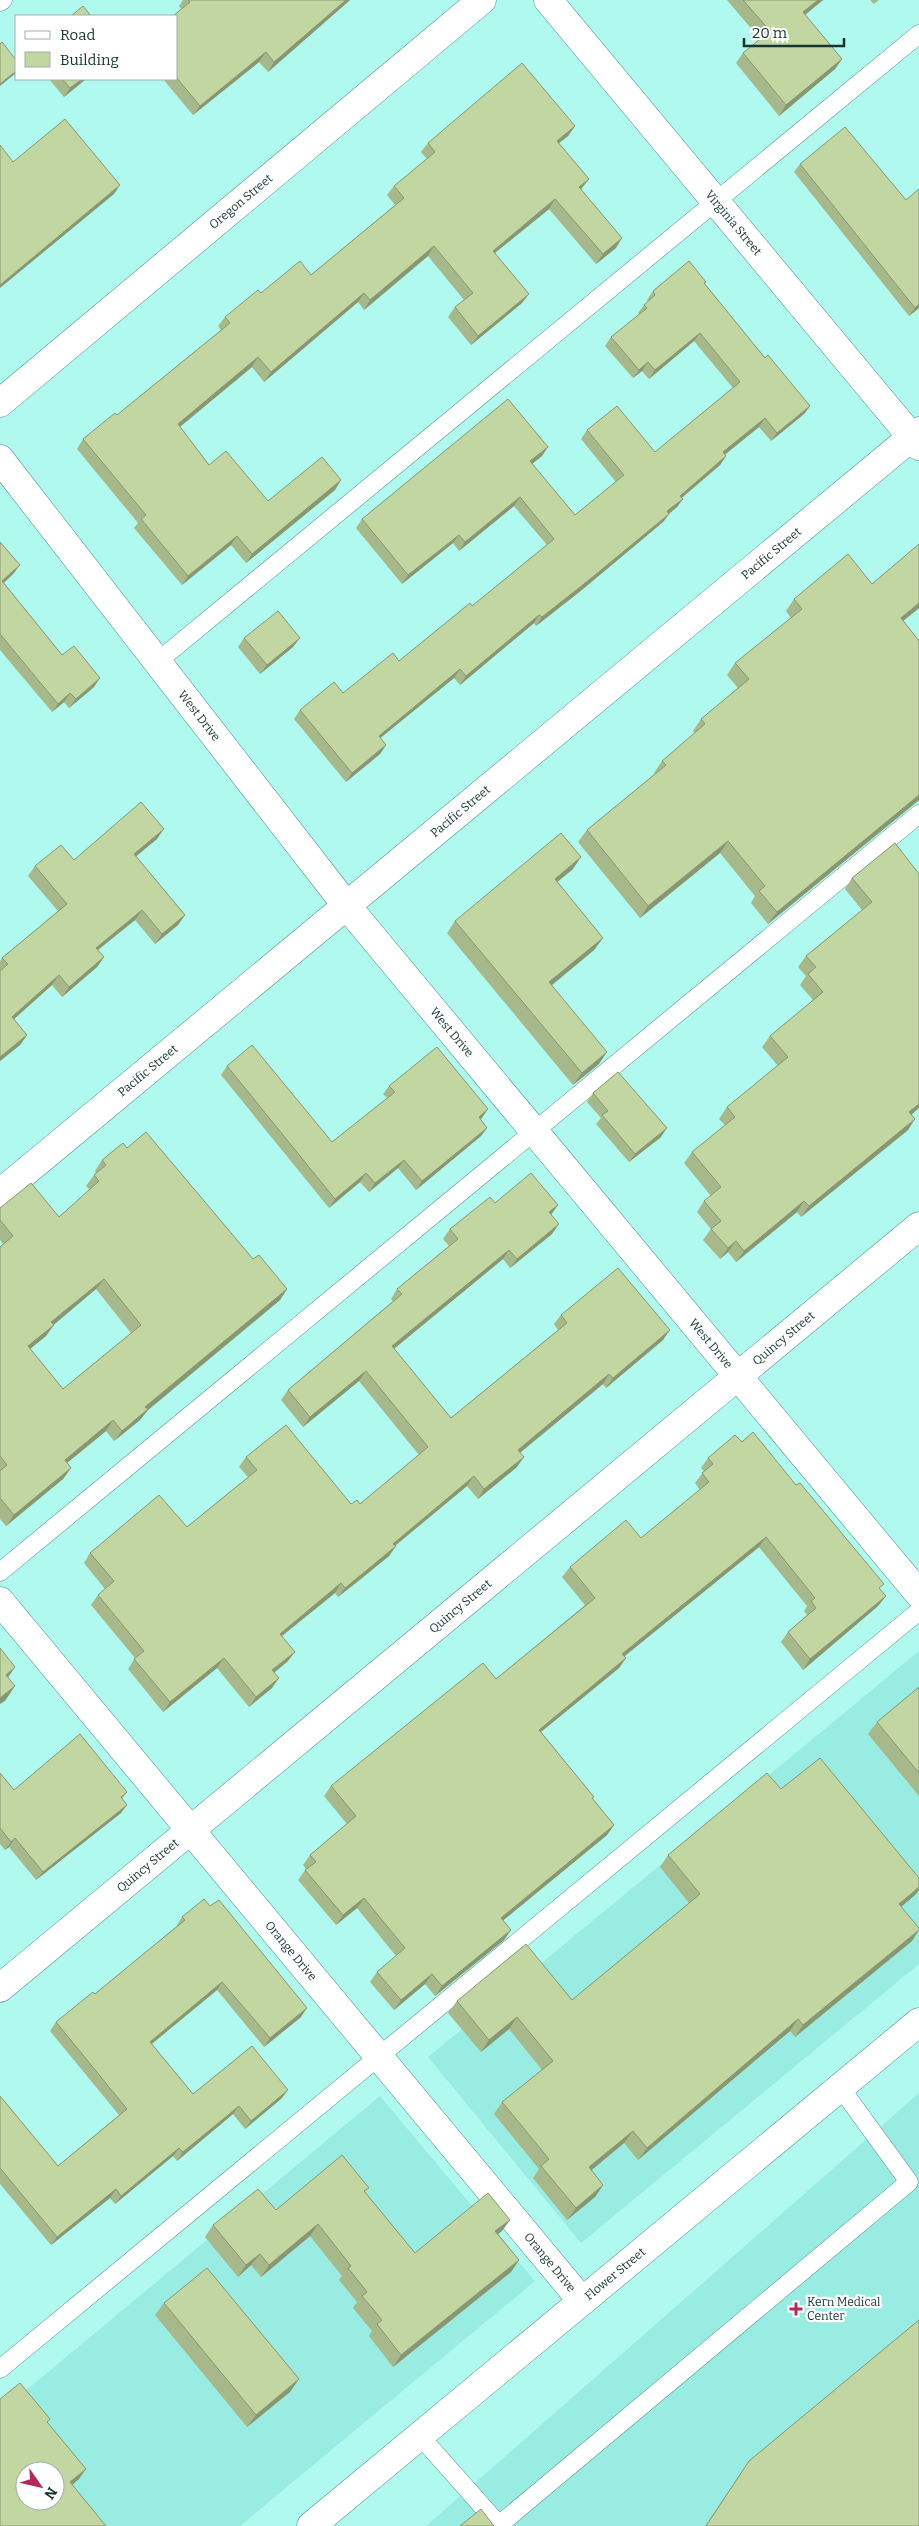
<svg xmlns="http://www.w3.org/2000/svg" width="919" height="2526" font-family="Bitter,serif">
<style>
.built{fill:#99ece1;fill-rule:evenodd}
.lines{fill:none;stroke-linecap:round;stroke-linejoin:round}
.service-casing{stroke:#499087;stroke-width:19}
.minor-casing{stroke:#499087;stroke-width:29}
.tertiary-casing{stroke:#499087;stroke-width:29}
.service{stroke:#fff;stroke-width:18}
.minor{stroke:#fff;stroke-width:28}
.tertiary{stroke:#fff;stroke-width:28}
.wall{fill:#a7b88b;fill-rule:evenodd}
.shaded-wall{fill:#889671}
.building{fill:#c2d6a2;stroke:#889671;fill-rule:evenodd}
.poi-dot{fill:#b6285b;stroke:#fff;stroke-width:2}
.labels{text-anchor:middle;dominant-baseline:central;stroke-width:4.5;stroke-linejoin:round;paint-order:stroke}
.street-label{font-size:12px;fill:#163430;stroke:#fff}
.poi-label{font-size:12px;fill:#163430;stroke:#fff;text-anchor:start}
</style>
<rect width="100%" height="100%" fill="#b0f9ef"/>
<!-- built -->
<path class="built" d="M919,1651V1964L581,2243L428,2057Z
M919,2093V2526H426Z
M380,2096L535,2281L240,2526H0V2412ZM25,2471H55V2501H25Z"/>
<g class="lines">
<!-- service casing -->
<g class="service-casing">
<path id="service" d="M0,2L3,0
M157,662L919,34
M0,1572L919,814
M0,2369L919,1611
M420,2436L499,2525L909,2182L840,2087"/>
</g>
<!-- minor casing -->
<g class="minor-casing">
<g id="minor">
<path id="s1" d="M548,0L919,446"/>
<path id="s2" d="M0,403L482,0"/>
<path id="s3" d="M0,459L346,905L919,1594"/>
<path id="s4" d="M0,1193L919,431"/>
<path id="s5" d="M0,1601L582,2301"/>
<path id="s6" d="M0,1988L919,1226"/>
</g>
</g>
<!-- tertiary casing -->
<g class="tertiary-casing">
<g id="tertiary">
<path id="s7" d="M311,2526L919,2022"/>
</g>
</g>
<!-- service -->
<use href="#service" class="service"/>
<!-- minor -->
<use href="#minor" class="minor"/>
<!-- tertiary -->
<use href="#tertiary" class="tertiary"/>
</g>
<!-- wall -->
<path class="wall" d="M183,0H350L268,72L259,62L193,115L163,79H176V16L181,9L179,6Z
M727,0H823L805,15L842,59L835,69L779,116L736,63L743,53L760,39Z
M870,0H879L874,4Z
M49,79H86L64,97Z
M575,126L568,136L559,143L582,188L581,189L616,248L596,264L549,209L495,253L522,303L471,345L448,317L455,307L464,300L428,256L364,310L358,302L264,382L252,367L180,427L209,465L268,501L335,490L246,563L231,545L182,585L134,528L138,523L77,449L83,439L117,415L221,330L218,326L225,317L261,293L311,275L395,205L387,195L394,186L427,159L421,152L428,143Z
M800,164L906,200L919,189V308L909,316L794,172Z
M706,282L705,284L765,358L810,406L804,414L771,441L759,427L724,455L726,456L720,465L682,498L677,507L669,514L663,522L583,589L536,626L534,623L460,685L454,678L380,738L386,745L380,754L346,782L294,719L300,710L343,693L399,661L472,606L547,545L514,506L459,551L453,543L402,584L356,528L362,519L542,456L532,464L575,515L616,482L581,439L587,430L655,452L733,388L694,341L649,379L642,371L633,378L605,346L611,337L639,314L638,313L644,305L648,302L647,300L653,291Z
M0,542L20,565L13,574L4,583L62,655L94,687L69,708L64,702L52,712L0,650Z
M919,544V608L903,621L919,641V800L768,924L751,903L755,896L720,853L640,918L578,842L587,830L655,774L654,773L662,761L695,734L693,731L701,719L738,688L727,675L735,663L791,618L786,611L794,599L872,584Z
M244,638L293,647L260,674L238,647Z
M157,839L136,856L185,915L178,925L155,944L135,920L98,950L104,957L97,967L62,997L52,985L14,1019L27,1035L20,1045L0,1061V961L2,958L58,911L28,876L35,866L74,860Z
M895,843L912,1115L908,1130L801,1217L797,1212L736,1262L728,1252L720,1259L703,1240L711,1229L697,1212L704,1201L711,1196L684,1163L692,1152L725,1125L719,1119L727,1107L778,1066L762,1047L770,1036L813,1000L800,985L806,976L798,967L806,956L862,910L845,889L852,878Z
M573,869L557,882L603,938L594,950L552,985L599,1064L573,1085L447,933L455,921Z
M227,1066L332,1142L387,1098L383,1094L389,1086L488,1109L480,1119L487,1128L481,1136L416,1190L398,1168L369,1192L360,1182L329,1208L221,1075Z
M593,1093L661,1137L629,1162L596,1124L601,1118L587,1102Z
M127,1148L287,1289L280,1300L148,1410L140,1420L114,1441L106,1431L67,1463L71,1468L63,1479L6,1526L0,1519V1247L3,1244L0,1240V1208L59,1217L90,1190L86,1186L94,1175L96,1173L95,1171L102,1160ZM96,1289L131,1333L63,1389L30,1349L46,1336L53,1325Z
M495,1203L551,1215L552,1234L510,1268L503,1259L394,1349L451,1418L558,1330L554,1324L561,1315L663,1340L606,1388L603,1384L520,1453L517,1467L478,1499L467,1486L395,1546L389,1556L360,1580L338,1597L335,1593L282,1636L288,1661L274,1673L272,1688L249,1707L217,1668L163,1712L128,1669L135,1658L91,1605L98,1595L105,1589L84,1563L90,1553L187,1527L248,1477L239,1467L246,1457L351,1504H360L419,1455L359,1381L303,1427L281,1400L288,1390L393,1301L391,1299L397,1289L449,1246L443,1239L450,1229Z
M708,1458L880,1590L886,1596L878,1606L803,1670L781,1642L788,1632L807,1615L804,1611L807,1606L759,1547L624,1656L626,1658L619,1668L541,1732L594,1797L592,1799L614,1825L607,1835L503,1920L504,1940L435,1996L425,1984L394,2010L370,1982L377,1972L396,1956L357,1908L336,1925L298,1880L306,1869L303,1865L310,1855L347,1824L324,1796L331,1786L496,1679L585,1605L562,1577L570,1567L641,1538L700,1490L695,1483L704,1471L701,1468Z
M919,1687V1796L868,1734L877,1722Z
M0,1773L14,1790L127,1792L122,1799L121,1813L36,1880L9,1847L5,1850L0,1844Z
M781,1789L919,1878V1890L915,1895L901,1907L912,1941L795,2037L790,2031L638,2160L624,2143L591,2170L603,2185L595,2197L567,2220L533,2178L539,2169L494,2114L502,2102L542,2070L509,2029L481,2052L448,2013L457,2001L572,2000L689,1903L660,1867L668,1855Z
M210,1906L301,2017L264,2047L217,1990L152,2044L193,2094L282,2098L245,2129L233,2114L177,2161L173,2156L115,2204L110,2198L51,2245L0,2184V2096L58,2166L119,2115L50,2031L56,2022L95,1994L177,1926V1925L182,1917Z
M365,2192L415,2253L502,2231L498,2234L519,2260L511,2272L393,2367L369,2336L372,2331L353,2308L357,2302L339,2280L342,2276L310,2236L261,2277L251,2265L238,2277L205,2237L213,2225L276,2210Z
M164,2303L290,2392L247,2427L155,2315Z
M749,2461L919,2526H705Z"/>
<!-- shaded-wall -->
<path class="shaded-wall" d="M346,0H350L268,72L274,62Z
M818,0H823L796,22L803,12Z
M266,52L259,62L193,115L200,106Z
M842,59L835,69L779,116L786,105Z
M16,71V73L0,86V84Z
M82,79H86L64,97L70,88Z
M575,126L568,136L550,150L557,141Z
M589,179L582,188L573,196L579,187Z
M120,185L114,194L0,288V285Z
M555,199L549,209L486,260L493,251Z
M622,238L616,248L596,264L603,254Z
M434,246L428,256L364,310L370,300Z
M364,293L358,302L264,382L271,372Z
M529,294L522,303L471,345L478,336Z
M919,304V308L909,316L915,308Z
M700,333L694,341L649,379L655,370Z
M258,357L252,367L171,434L178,424Z
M648,362L642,371L633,378L639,370Z
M810,406L804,414L771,441L777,433Z
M765,418L759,427L717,461L723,452Z
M548,447L542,456L524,470L530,461Z
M726,456L720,465L674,504L680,496Z
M341,480L335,490L246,563L252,554Z
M520,497L514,506L459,551L465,542Z
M683,499L677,507L661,520L667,511Z
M669,514L663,522L583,589L536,626L542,617Z
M459,535L453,543L402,584L408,575Z
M237,536L231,545L182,585L188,576Z
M20,565L13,574L0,586L2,581Z
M919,603V608L892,630L901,618Z
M539,615L534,623L460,685L466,676Z
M300,638L293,647L260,674L267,665Z
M460,669L454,678L373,744L379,736Z
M100,678L94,687L69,708L76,699Z
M70,693L64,702L52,712L58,704Z
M386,745L380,754L346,782L352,773Z
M919,795V800L768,924L777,912Z
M164,829L157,839L128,863L134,854Z
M728,841L720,853L640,918L648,906Z
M581,857L573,869L546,891L555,879Z
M142,910L135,920L89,957L96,948Z
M185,915L178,925L155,944L162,934Z
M603,938L594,950L541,994L549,982Z
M104,957L97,967L62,997L69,987Z
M59,975L52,985L5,1027L12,1017Z
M27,1035L20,1045L0,1061V1057Z
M607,1052L599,1064L573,1085L582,1073Z
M919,1104V1108L902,1123L909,1112Z
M488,1109L482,1118L473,1126L479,1117Z
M915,1119L908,1130L801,1217L809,1206Z
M487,1128L481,1136L416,1190L422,1181Z
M667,1128L661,1137L629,1162L635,1154Z
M404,1160L398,1168L369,1192L375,1183Z
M366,1173L360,1182L329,1208L335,1199Z
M804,1201L797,1212L736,1262L744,1251Z
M558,1205L551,1215L549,1212Z
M559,1224L552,1234L510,1268L517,1259Z
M736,1241L728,1252L720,1259L728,1248Z
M509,1250L503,1259L385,1356L392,1346Z
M104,1279L96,1289L44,1333L51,1322Z
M287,1289L280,1300L148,1410L140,1420L114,1441L122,1431L145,1407Z
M54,1325L46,1336L20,1357L28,1346Z
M670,1330L663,1340L606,1388L613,1378Z
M366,1371L359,1381L303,1427L310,1417Z
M609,1374L603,1384L511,1460L518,1450Z
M113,1420L106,1431L57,1471L65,1460Z
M524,1457L517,1467L478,1499L484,1489Z
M71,1468L63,1479L6,1526L14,1515Z
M474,1476L467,1486L386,1553L393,1544Z
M766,1537L759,1547L615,1664L622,1654Z
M396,1546L389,1556L338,1597L345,1588Z
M341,1583L335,1593L273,1643L280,1634Z
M886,1596L878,1606L803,1670L810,1659Z
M295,1652L288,1661L265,1680L272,1670Z
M224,1658L217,1668L163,1712L170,1702Z
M626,1658L619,1668L531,1740L539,1730Z
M15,1667L5,1682L6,1675Z
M279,1678L272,1688L249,1707L256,1697Z
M15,1686L5,1701L0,1704V1698Z
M127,1805L121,1813L36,1880L43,1872Z
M614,1825L607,1835L494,1928L501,1918Z
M15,1838L9,1847L5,1850L11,1842Z
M919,1887V1890L915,1895L890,1916L899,1904Z
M364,1898L357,1908L336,1925L343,1915Z
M511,1930L504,1940L435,1996L442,1986Z
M919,1930L912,1941L795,2037L803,2025Z
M432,1974L425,1984L394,2010L401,2000Z
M222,1982L217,1990L144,2050L150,2042Z
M307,2008L301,2017L264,2047L270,2038Z
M517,2017L509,2029L481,2052L489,2040Z
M798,2019L790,2031L638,2160L647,2148Z
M288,2090L282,2098L245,2129L251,2121Z
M239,2106L233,2114L177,2161L183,2152Z
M633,2131L624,2143L581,2179L589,2167Z
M179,2148L173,2156L115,2204L121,2196Z
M603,2185L595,2197L567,2220L576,2208Z
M116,2189L110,2198L51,2245L57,2237Z
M510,2220L502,2231L487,2243L495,2231Z
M318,2224L310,2236L261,2277L269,2265Z
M260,2254L251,2265L238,2277L246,2265Z
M519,2260L511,2272L393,2367L401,2355Z
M299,2379L290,2392L247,2427L256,2415Z
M86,2469L79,2479L64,2492L70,2482Z"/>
<!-- building -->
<path class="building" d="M188,0H346L274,62L266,52L200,106L176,77V16H173L190,2Z
M743,0H818L803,12L842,59L786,105L743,53L770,31Z
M83,6L91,16H71Z
M2,42L16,60V71L0,84V44Z
M522,63L575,126L557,141L589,179L579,187L622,238L603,254L555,199L493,251L529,294L478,336L455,307L473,293L434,246L370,300L364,293L271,372L258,357L178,424L209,465L226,451L268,501L322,457L341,480L252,554L237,536L188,576L141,519L146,515L83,439L115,413L117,415L230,323L225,317L258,290L261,293L300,261L311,275L404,198L394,186L435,152L428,143Z
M62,79H82L70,88Z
M65,119L120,185L0,285V145L13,162Z
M845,127L906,200L919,189V304L915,308L800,164Z
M689,261L706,282L704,283L765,358L768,355L810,406L777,433L765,418L723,452L726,456L680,496L683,499L667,511L669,514L589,580L542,617L539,615L466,676L460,669L379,736L386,745L352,773L300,710L334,682L343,693L393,653L399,661L470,603L472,606L554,539L520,497L465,542L459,535L408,575L362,519L508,399L548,447L530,461L575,515L624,475L587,430L617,406L655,452L740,382L700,333L655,370L648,362L639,370L611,337L647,308L644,305L655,295L653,291Z
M0,542L20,565L2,581L62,655L74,646L100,678L76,699L70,693L58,704L0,634Z
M919,544V603L901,618L919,641V795L777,912L759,891L765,886L728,841L648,906L587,830L666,765L662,761L705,724L701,719L749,679L735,663L802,609L794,599L848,554L872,584Z
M278,611L300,638L267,665L244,638Z
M141,802L164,829L134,854L185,915L162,934L142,910L96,948L104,957L69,987L59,975L12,1017L27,1035L0,1057V971L8,964L2,958L67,904L35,866L61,845L74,860Z
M561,833L581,857L555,879L603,938L549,982L607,1052L582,1073L455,921Z
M895,843L919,874V1104L909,1112L915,1119L809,1206L804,1201L744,1251L736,1241L728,1248L711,1229L721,1221L704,1201L721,1187L692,1152L735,1117L727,1107L788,1057L770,1036L823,992L808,974L816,967L806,956L872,902L852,878Z
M252,1045L332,1142L395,1092L389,1086L437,1047L488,1109L479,1117L487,1128L422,1181L404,1160L375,1183L366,1173L335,1199L227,1066Z
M618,1072L667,1128L635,1154L602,1115L608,1111L593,1093Z
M146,1132L253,1259L259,1255L287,1289L145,1407L148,1409L122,1431L113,1420L65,1460L71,1468L14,1515L0,1498V1471L7,1465L0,1456V1247L13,1236L0,1220V1208L31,1183L59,1217L99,1181L94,1175L106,1165L102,1160L123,1143L127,1148ZM104,1279L141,1325L63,1389L28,1346L54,1325L51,1322Z
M531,1173L558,1205L549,1212L559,1224L517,1259L509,1250L392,1346L451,1418L567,1323L561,1315L618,1268L670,1330L613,1378L609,1374L518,1450L524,1457L484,1489L474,1476L393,1544L396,1546L367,1570L345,1588L341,1583L280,1634L295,1652L272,1670L279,1678L256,1697L224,1658L170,1702L134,1659L144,1651L98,1595L114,1581L90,1553L159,1495L187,1527L257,1470L246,1457L286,1425L351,1504L357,1500L360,1504L428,1447L366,1371L310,1417L288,1390L402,1294L397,1289L458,1239L450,1229L490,1197L495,1203Z
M753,1432L796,1485L800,1483L884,1584L879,1588L886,1596L810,1659L788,1632L816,1608L811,1601L815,1598L766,1537L622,1654L626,1658L539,1730L594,1797L592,1798L614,1825L501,1918L511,1930L442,1986L432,1974L401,2000L377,1972L405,1948L364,1898L343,1915L305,1870L316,1862L310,1855L356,1816L331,1786L483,1663L496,1679L595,1598L570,1567L626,1520L641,1538L709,1482L702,1473L713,1464L708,1458L735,1435L742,1442Z
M0,1648L15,1667L6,1675L15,1686L0,1698Z
M919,1687V1773L877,1722Z
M80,1734L127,1792L121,1797L127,1805L43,1872L15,1838L11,1842L0,1828V1773L14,1790Z
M820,1758L919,1878V1887L899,1904L919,1928V1930L803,2025L798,2019L647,2148L633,2131L589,2167L603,2185L576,2208L541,2166L549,2159L502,2102L553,2061L517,2017L489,2040L457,2001L526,1944L572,2000L700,1894L668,1855L767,1773L781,1789Z
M204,1899L210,1906L219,1900L307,2008L270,2038L222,1982L150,2042L193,2094L252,2046L288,2090L251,2121L239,2106L183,2152L179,2148L121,2196L116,2189L57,2237L0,2168V2096L58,2166L127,2109L56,2022L93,1992L95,1994L130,1965L185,1920L182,1917Z
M342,2155L369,2188L364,2191L415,2253L488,2193L510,2220L495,2231L519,2260L401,2355L377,2324L382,2320L362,2296L367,2292L348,2268L351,2266L318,2224L269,2265L260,2254L246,2265L213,2225L258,2189L276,2210Z
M207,2268L299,2379L256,2415L164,2303Z
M919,2320V2526H706L749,2461Z
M20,2383L50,2419L47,2422L86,2469L70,2482L106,2526H0V2399ZM25,2471H55V2501H25Z
M481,2509L494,2526H460Z"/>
<!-- markers -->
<path class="poi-dot" d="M793.5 2301.5h5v5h5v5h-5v5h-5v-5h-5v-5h5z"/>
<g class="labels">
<!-- street labels -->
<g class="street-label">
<text stroke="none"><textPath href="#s2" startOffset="314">Oregon Street</textPath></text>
<text stroke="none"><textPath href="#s1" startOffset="290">Virginia Street</textPath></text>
<text stroke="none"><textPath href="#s4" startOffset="1002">Pacific Street</textPath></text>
<text stroke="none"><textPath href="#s3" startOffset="325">West Drive</textPath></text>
<text stroke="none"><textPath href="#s4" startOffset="598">Pacific Street</textPath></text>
<text stroke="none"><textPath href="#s3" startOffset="730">West Drive</textPath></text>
<text stroke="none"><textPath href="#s4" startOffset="192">Pacific Street</textPath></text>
<text stroke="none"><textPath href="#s6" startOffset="1018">Quincy Street</textPath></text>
<text stroke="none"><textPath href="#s3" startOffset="1135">West Drive</textPath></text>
<text stroke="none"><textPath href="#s6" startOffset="598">Quincy Street</textPath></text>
<text stroke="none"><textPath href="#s6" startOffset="192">Quincy Street</textPath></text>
<text stroke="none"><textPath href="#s5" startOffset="455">Orange Drive</textPath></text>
<text stroke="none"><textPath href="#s5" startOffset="860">Orange Drive</textPath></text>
<text stroke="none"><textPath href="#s7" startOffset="395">Flower Street</textPath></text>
</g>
<!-- poi labels -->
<g class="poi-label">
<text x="807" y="2302">Kern Medical<tspan x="807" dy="14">Center</tspan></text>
</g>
</g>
<!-- legend -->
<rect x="15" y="15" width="162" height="65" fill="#ffffff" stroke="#a2aeac"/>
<rect x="25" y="31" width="25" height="8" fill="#ffffff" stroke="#a2aeac"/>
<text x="60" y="40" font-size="15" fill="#163430">Road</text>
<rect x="25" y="52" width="25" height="15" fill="#c2d6a2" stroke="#a2aeac"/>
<text x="60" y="65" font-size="15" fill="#163430">Building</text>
<!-- north arrow -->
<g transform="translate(40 2486) rotate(124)"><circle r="24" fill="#ffffff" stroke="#a2aeac"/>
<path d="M0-4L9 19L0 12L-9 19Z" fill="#b6285b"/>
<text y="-8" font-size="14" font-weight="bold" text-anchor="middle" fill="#163430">N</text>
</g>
<!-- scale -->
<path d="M744 38v8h100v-8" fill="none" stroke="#163430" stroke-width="2.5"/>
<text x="752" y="38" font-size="15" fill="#163430" stroke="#ffffff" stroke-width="4" paint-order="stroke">20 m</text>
</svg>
